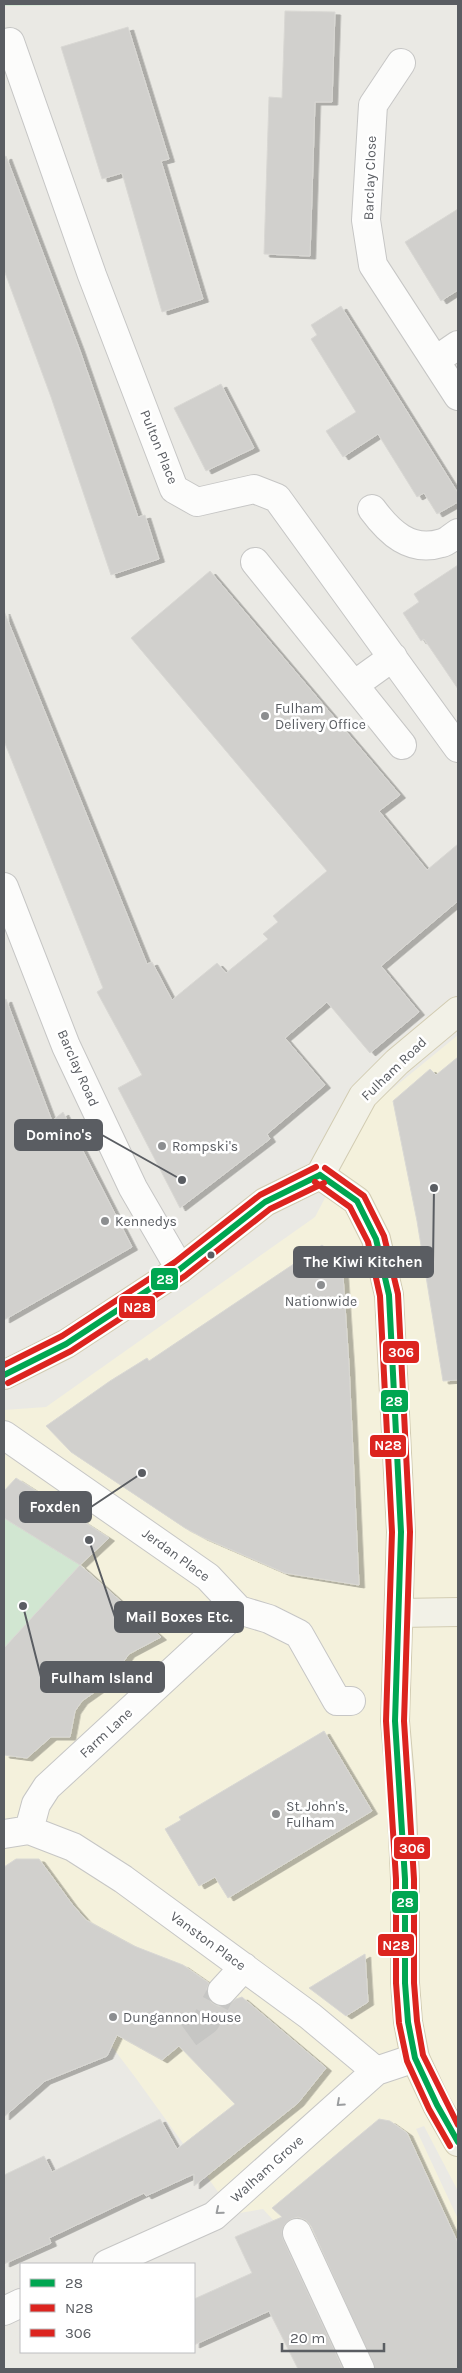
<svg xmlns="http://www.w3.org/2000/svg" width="462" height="2373" font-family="Karla,sans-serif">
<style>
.commercial{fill:#f4f1dc}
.green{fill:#d1e6d1}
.building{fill:#d1d0cd;stroke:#d9d8d4;filter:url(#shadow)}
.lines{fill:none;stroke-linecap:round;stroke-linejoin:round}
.minor-tunnel{stroke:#c6c6c4;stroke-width:28;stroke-dasharray:28 14;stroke-linecap:butt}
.minor-casing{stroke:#c6c6c5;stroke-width:30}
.major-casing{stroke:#d2ccb2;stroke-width:30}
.minor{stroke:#fcfcfb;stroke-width:28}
.major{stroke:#f2f1e7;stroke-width:28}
.bus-1-casing{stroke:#fff;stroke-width:10}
.bus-2-casing{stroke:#fff;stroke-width:10}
.bus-3-casing{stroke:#fff;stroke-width:10}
.bus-1{stroke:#00a651;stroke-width:6}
.bus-2{stroke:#dc241f;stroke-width:6}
.bus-3{stroke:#dc241f;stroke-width:6}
.oneway{stroke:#9b9d9f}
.poi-dot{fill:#8c8e90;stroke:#fff;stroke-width:2}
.bus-dot{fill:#5a5d62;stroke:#fff;stroke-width:2}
.labels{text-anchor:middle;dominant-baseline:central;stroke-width:5;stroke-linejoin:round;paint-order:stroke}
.street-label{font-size:14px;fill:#5a5d62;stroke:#fff}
.poi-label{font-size:14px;fill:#5a5d62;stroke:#fff;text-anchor:start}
.leader{fill:none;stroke:#5a5d62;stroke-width:2}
.callout-dot{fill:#5a5d62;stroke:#fff;stroke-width:2}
.callout{fill:#5a5d62;stroke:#5a5d62;stroke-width:2}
.callout-label{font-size:15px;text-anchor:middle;font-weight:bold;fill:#fff}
.line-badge{stroke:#fff;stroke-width:2}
.badge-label{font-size:14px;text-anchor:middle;font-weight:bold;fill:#fff}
</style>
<defs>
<filter id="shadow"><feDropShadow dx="5.5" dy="3" stdDeviation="0" flood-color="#0004"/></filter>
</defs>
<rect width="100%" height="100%" fill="#eae9e4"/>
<!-- commercial -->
<path class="commercial" d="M458,1035V2191L424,2126L416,2129L458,2219V2369H353L294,2243L263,2209L234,2214L135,2077L82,2007L4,1982V1410L46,1407L315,1217L375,1103Z"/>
<!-- green -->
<path class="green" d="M4,4H95L96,5L4,6Z
M4,1518L80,1565L4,1648Z"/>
<!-- building -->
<path class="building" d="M285,11L335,12L332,102H315L310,256L264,254L269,97L282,98Z
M128,27L169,159L161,161L203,299L162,312L122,173L102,179L61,47Z
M6,156L79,348L138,517L145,515L159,559L111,575L51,397L4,270V157Z
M458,209V290L441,301L405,242Z
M341,306L458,493V502L437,514L424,493L417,497L378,434L343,457L326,431L356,412L311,339L317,335L311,325Z
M221,384L254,448L206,471L174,408Z
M458,565V689L424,639L421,641L403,613L419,602L414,594Z
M210,571L400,795L379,811L427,870L458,844V901L381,966L419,1012L370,1053L327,1002L285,1038L325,1085L267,1134L270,1139L180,1208L118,1088L142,1075L97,992L103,988L4,741V611L147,964L152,962L172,1000L217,963L226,973L268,939L263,934L278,922L273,916L327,871L131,638Z
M6,999L52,1121L63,1112L132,1247L4,1320V1000Z
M458,1057V1380L443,1381L417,1221L393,1101L430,1069L436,1075Z
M322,1245L342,1261L349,1365L359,1585L285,1573L202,1537L185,1528L71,1452L46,1426L110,1381L147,1358L149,1361Z
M16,1478L109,1538L80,1565L4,1518V1491Z
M80,1565L161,1637L129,1654L109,1682L82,1701L75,1711L70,1737H51L27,1758L4,1755V1648Z
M324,1731L372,1811L228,1898L215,1877L199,1886L165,1829L181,1820L179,1817Z
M16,1859H39L72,1904L86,1920L134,1946L183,1965L209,1983L207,1988V1996L212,2003L218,2006H227L236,1999L242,1997L326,2068L298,2103L194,2186V2174L146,2196L144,2193L49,2238L51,2243L4,2264V2175L44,2156L52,2172L160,2119L177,2149L235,2104L179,2046L162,2060L117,2035L107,2056L45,2081L4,2117V1867Z
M365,1954L368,2002L346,2016L309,1988Z
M379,2119L390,2121L407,2133L458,2243V2369H375L311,2226L306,2220L298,2217L291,2219L285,2224L282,2231L283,2239L343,2369H298L269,2311L194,2345V2299L252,2273L235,2237L282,2217L272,2208Z"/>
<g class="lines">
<!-- minor-tunnel -->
<path class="minor-tunnel" d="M188,2034L206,2021L222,1991"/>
<!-- minor casing -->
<g class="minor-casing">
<path id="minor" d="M10,42L92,275L174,489L197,502L254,489L277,498L458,748
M401,63L373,105L366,220L373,265L458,396
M436,360L458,345
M372,509C389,532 410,553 442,543C447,542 453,536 458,533
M255,562L402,745
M354,685L393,657
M4,887L66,1046L133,1188L180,1269
M4,1435L208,1577L239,1610L269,1619L299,1634L337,1701H351
M29,1830L36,1804L47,1787L239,1610
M4,1834L29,1830L73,1847L123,1879L310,2016L376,2071
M222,1991L244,1967
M297,2233L360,2369
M107,2264L214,2216L376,2071L415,2058
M4,2311L21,2303"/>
</g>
<!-- major casing -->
<g class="major-casing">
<path id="major" d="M320,1175L357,1201L376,1239L389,1295L401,1532L395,1721L401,1790L405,1879V1983L408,2022L415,2058L437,2105L458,2142
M4,1375L66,1344L180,1269L265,1202L320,1175L363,1096L397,1062L458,1011
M400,1613L458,1612"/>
</g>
<!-- minor -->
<use href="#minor" class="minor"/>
<!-- major -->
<use href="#major" class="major"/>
<!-- bus-1 casing -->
<g class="bus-1-casing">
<path id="bus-1" d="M320,1175L357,1201L376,1239L389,1295L401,1532L395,1721L405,1879V1983L408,2022L415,2058L437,2105L458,2142
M4,1375L66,1344L180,1269L265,1202L320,1175"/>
</g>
<!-- bus-2 casing -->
<g class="bus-2-casing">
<path id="bus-2" d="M315,1182L350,1207L368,1242L380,1296L392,1532L386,1721L396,1879V1983L399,2023L407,2061L429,2109L450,2146
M8,1383L71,1351L185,1276L270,1209L324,1183"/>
</g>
<!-- bus-3 casing -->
<g class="bus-3-casing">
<path id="bus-3" d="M325,1168L364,1196L384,1236L398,1294L410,1532L404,1721L414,1879V1983L417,2021L423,2055L458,2125
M4,1365L62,1336L175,1262L260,1195L316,1167"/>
</g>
<!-- bus-1 -->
<use href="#bus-1" class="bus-1"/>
<!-- bus-2 -->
<use href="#bus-2" class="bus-2"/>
<!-- bus-3 -->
<use href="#bus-3" class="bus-3"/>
</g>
<!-- one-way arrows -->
<defs><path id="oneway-chevron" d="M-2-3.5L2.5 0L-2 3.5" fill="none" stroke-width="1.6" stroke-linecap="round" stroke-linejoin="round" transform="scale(1.25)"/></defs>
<g class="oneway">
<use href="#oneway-chevron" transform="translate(340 2103) rotate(138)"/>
<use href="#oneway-chevron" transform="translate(219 2211) rotate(140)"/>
</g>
<!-- markers -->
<g class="poi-dot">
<circle cx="265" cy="716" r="5"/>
<circle cx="162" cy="1146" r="5"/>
<circle cx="105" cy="1221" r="5"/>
<circle cx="321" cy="1285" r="5"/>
<circle cx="276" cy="1814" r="5"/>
<circle cx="113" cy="2017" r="5"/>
</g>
<circle class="bus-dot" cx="211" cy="1255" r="4.5"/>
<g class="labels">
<!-- street labels -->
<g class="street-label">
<text transform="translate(370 178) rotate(-88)">Barclay Close</text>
<text transform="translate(159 447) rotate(68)">Pulton Place</text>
<text transform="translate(78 1068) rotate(66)">Barclay Road</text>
<text transform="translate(394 1069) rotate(-44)">Fulham Road</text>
<text transform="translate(176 1555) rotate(36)">Jerdan Place</text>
<text transform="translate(106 1733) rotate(-43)">Farm Lane</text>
<text transform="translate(208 1941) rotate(36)">Vanston Place</text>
<text transform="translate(267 2169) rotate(-42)">Walham Grove</text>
</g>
<!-- poi labels -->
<g class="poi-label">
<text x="275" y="708">Fulham<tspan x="275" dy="16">Delivery Office</tspan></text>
<text x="172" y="1146">Rompski's</text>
<text x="115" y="1221">Kennedys</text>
<text x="321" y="1301" text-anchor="middle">Nationwide</text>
<text x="286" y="1806">St. John's,<tspan x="286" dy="16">Fulham</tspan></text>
<text x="123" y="2017">Dungannon House</text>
</g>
</g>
<!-- callouts -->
<path class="leader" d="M182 1180L102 1135M434 1188L433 1262M142 1473L91 1507M89 1540L115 1617M23 1606L41 1677"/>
<g class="callout-dot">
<circle cx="182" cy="1180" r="5"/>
<circle cx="434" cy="1188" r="5"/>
<circle cx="142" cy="1473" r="5"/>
<circle cx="89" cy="1540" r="5"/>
<circle cx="23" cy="1606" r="5"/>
</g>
<g class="callout">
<rect x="15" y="1120" width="87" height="30" rx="5"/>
<rect x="294" y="1247" width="139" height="30" rx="5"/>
<rect x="20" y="1492" width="71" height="30" rx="5"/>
<rect x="115" y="1602" width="128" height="30" rx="5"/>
<rect x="41" y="1662" width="123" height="30" rx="5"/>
</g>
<g class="callout-label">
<text x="59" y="1140">Domino's</text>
<text x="363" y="1267">The Kiwi Kitchen</text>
<text x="55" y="1512">Foxden</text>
<text x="179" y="1622">Mail Boxes Etc.</text>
<text x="102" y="1683">Fulham Island</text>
</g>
<g class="line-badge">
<rect x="150" y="1267" width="29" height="24" rx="5" fill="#00a651"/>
<rect x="118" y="1295" width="38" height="24" rx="5" fill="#dc241f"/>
<rect x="382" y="1340" width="38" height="24" rx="5" fill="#dc241f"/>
<rect x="380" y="1389" width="29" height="24" rx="5" fill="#00a651"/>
<rect x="369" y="1434" width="38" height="24" rx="5" fill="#dc241f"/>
<rect x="393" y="1836" width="38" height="24" rx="5" fill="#dc241f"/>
<rect x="391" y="1890" width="28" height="24" rx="5" fill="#00a651"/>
<rect x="377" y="1933" width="38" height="24" rx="5" fill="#dc241f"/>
</g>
<g class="badge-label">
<text x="165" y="1284">28</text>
<text x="137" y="1312">N28</text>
<text x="401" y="1357">306</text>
<text x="394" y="1406">28</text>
<text x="388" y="1450">N28</text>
<text x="412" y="1853">306</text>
<text x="405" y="1907">28</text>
<text x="396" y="1950">N28</text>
</g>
<!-- border -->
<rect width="462" height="2373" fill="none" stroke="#5a5d62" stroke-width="10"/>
<!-- legend -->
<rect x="20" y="2263" width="175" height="90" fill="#ffffff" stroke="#bdbec0"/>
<rect x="30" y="2279" width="25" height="8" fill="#00a651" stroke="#bdbec0"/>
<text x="65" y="2288" font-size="15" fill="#5a5d62">28</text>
<rect x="30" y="2304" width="25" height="8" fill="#dc241f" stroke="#bdbec0"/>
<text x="65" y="2313" font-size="15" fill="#5a5d62">N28</text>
<rect x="30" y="2329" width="25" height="8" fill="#dc241f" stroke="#bdbec0"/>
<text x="65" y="2338" font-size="15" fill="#5a5d62">306</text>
<!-- scale -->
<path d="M282 2343v8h102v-8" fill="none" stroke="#5a5d62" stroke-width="2.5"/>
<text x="290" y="2343" font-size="15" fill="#5a5d62" stroke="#ffffff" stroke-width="4" paint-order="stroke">20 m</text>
</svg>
